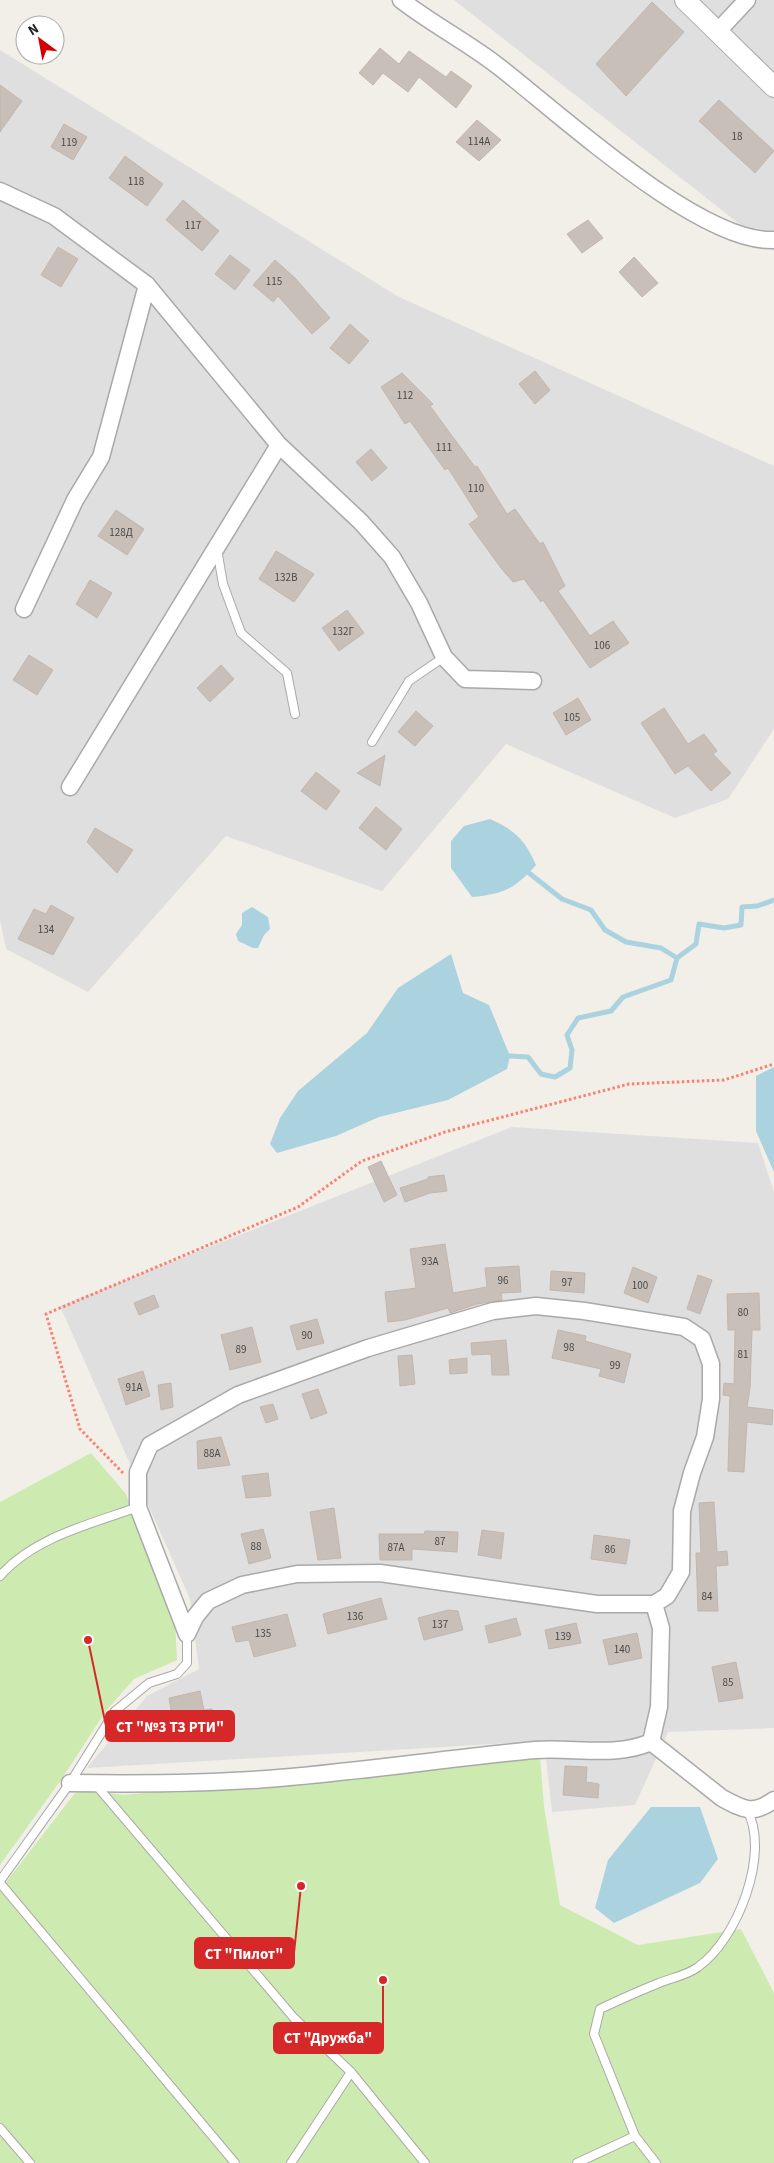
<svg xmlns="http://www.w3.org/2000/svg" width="774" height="2163" font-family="'Source Sans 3',sans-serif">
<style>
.residential{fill:#e0dfdf}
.grass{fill:#cdebb0}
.water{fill:#aad3df}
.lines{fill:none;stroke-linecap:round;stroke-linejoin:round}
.stream{stroke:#aad3df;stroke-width:5}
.building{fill:#c7bfb8;stroke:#c4b6ab}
.service-casing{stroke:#a9a9a9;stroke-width:10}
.minor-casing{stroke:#a9a9a9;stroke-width:19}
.tertiary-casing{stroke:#a9a9a9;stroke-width:22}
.path{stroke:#fa8072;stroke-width:3;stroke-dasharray:2.5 2.5;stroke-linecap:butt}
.service{stroke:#fff;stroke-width:8}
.minor{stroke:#fff;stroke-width:16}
.tertiary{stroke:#fff;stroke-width:20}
.labels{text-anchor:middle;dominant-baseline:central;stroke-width:5;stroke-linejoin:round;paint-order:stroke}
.number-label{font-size:11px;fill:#4b4948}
.leader{fill:none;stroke:#d62828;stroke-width:2}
.callout-dot{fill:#d62828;stroke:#fff;stroke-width:2}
.callout{fill:#d62828;stroke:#d62828;stroke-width:2}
.callout-label{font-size:15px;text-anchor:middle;font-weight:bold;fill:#fff}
</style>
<rect width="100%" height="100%" fill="#f2efe9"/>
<!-- residential -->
<path class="residential" d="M454,0H774V251Z
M0,50L399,297L774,466V729L728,799L675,818L506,744L382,891L226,836L88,992L6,949L0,920Z
M512,1127L758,1143L774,1192V1728L668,1732L635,1805L552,1812L544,1741L87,1768L147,1696L199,1669L190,1599L60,1306Z"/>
<!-- grass -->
<path class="grass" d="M91,1453L126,1494L175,1620L177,1660L134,1679L106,1711L61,1780L0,1865V1502Z
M540,1756L544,1806L560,1905L638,1945L741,1929L774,1993V2163H0V1890L78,1789L123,1795Z"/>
<!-- water -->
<path class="water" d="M490,819C515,830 525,840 536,865C515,889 503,894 472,897L451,868V841L464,826Z
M252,907L268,917L270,929L264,935L258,948H253L238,941L236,934L242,925V913Z
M451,954L463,993L489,1005L510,1056L507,1069L448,1100L379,1117L336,1136L277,1153L270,1144L280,1118L298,1091L367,1033L398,988Z
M774,1067V1172L756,1131V1076Z
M651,1807H700L718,1859L700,1883L614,1923L595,1908L608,1860Z"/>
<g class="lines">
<!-- stream -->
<path class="stream" d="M529,873L562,899L591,910L605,930L626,942L661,948L677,958
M510,1056L528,1057L541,1074L555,1077L570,1068L572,1050L567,1035L578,1018L611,1011L623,997L671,980L677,958L696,944L699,924L724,928L741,925L742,907L757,906L774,900"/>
</g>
<!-- building -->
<path class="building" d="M652,2L684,32L626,96L596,64Z
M380,48L399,64L409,51L446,77L451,71L472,86L456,108L419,77L408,92L383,73L373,85L359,73Z
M0,85L22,101L0,132Z
M719,100L774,151L755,173L699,121Z
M477,120L501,140L479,161L456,142Z
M64,124L87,137L73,160L51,147Z
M125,156L163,184L147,206L109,178Z
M183,200L219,231L202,251L166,220Z
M588,220L603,238L582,253L567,234Z
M58,247L78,259L61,287L41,275Z
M230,255L250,270L235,290L215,274Z
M634,257L658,283L642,297L619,272Z
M275,260L295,278L330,318L312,334L278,296L273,302L253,285Z
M350,324L369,341L349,364L330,348Z
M535,371L550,390L535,404L519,384Z
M402,373L433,404L430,406L475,467L477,466L507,514L515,509L540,544L543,542L565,586L558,591L590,636L613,621L629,643L590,668L543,600L541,602L524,579L513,582L501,568L469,524L479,517L448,468L445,470L410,421L405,424L381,387Z
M371,449L387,468L372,481L356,462Z
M116,510L144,529L127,555L98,536Z
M276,551L314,574L294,602L259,579Z
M90,580L112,593L97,618L76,604Z
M347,610L364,633L339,651L322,628Z
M29,655L53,670L37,695L13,680Z
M221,665L234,679L210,702L197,688Z
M578,698L591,720L566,735L553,713Z
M664,708L688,744L704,734L717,751L713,754L731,773L711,791L688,766L675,774L641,723Z
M416,711L433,726L415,746L398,732Z
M385,755L380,786L357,773Z
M316,772L340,791L326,810L301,791Z
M376,807L402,829L386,850L359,828Z
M95,828L133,850L117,873L87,842Z
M51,905L74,918L53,955L18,939L34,909L46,914Z
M381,1161L397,1195L384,1202L368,1167Z
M444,1175L447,1191L430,1193L405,1202L400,1188L428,1179V1177Z
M445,1244L453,1293L487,1287L485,1268L519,1266L521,1292L501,1293L502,1300L477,1304L450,1313L448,1308L405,1320L388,1322L385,1292L416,1288L410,1249Z
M633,1267L657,1277L648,1303L624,1293Z
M551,1271L585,1273L584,1293L550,1290Z
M698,1275L712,1280L700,1314L687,1309Z
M759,1293L760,1330H752L750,1388L747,1407L773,1410L772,1425L747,1422L744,1472L728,1471L730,1396L723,1395L724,1383L734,1384L735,1330H728L727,1294Z
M154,1295L159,1307L139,1315L134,1303Z
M317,1319L324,1343L297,1350L290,1326Z
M252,1327L261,1362L230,1370L221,1335Z
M558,1330L586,1336L585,1341L631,1354L624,1383L599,1376L601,1369L552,1358Z
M506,1340L509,1375H492L491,1354L472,1355L471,1343Z
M412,1355L415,1384L400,1386L398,1356Z
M467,1358V1373L450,1374L449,1360Z
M143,1371L150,1396L126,1405L118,1379Z
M171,1383L173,1407L161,1410L158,1385Z
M318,1389L327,1413L311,1419L302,1394Z
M273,1404L278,1419L266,1423L260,1407Z
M221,1437L230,1465L198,1469L197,1441Z
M268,1473L271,1496L246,1498L242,1476Z
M714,1502L717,1552L727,1551L728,1565L716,1566L718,1611H698L696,1553H701L699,1503Z
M334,1508L341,1558L318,1560L310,1512Z
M263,1529L271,1558L249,1564L241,1534Z
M482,1530L504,1533L501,1559L478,1555Z
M425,1531L458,1532L457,1552L412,1549V1560H380L379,1534H424Z
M594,1535L630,1540L626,1564L591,1559Z
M381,1598L387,1619L328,1634L323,1614Z
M448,1610L458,1611L463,1630L424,1640L418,1618Z
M287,1614L296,1646L254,1657L249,1640L236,1642L232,1627Z
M516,1618L521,1635L489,1643L485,1626Z
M576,1623L581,1643L549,1649L545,1630Z
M637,1633L642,1658L609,1665L603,1640Z
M736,1662L743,1698L719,1702L712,1667Z
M200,1691L204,1710L212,1709L216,1725L175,1732L169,1698Z
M565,1766L587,1767L586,1782L599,1784L598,1798L563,1795Z"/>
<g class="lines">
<!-- service casing -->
<g class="service-casing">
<path id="service" d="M217,549L223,584L241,633L287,673L295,714
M372,742L409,681L444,657
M0,1576C34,1537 91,1524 138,1507
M96,1785L294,2018L351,2072L291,2163
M0,1881L70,1783L115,1711L149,1683L177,1674L187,1663V1634
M0,1883L235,2163
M351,2072L425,2163
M0,2128L30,2163
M635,2136L594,2034L600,2009C619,2000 639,1991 659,1983C671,1978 688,1975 698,1967C737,1940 771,1853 747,1810
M577,2163L635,2136L656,2163"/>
</g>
<!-- minor casing -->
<g class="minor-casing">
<path id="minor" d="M401,0C432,24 467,42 498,66C559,113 700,244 774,240
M718,31L747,0
M0,191L54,216L147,285L279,445L361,522L392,557L419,603L444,657L465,679L533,681
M24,609L75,500L101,457L147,285
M70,787L279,445
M536,1306L584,1311L684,1327L702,1339L711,1364V1399L705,1437L692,1473L682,1511L681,1572L667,1596L654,1604H597L380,1573L297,1574L242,1585L208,1601L195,1617L187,1634L138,1507V1472L150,1445L238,1395L368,1348L493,1311Z
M654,1604L661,1628L659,1707L651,1742L722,1798C744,1810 753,1815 774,1800
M70,1783C140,1784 210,1784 279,1778C364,1771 450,1758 535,1750C574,1747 615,1758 651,1742"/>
</g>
<!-- tertiary casing -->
<g class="tertiary-casing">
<path id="tertiary" d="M685,0L774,87"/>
</g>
<!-- path -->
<path class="path" d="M123,1473L80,1429L46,1314L298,1207L362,1161L445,1132L629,1084L724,1080L774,1064"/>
<!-- service -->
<use href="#service" class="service"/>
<!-- minor -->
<use href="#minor" class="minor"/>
<!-- tertiary -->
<use href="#tertiary" class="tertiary"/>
</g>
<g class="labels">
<!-- number labels -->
<g class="number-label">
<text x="737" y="136">18</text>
<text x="479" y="141">114А</text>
<text x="69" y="142">119</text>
<text x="136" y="181">118</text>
<text x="193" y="225">117</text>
<text x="274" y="281">115</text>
<text x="405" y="395">112</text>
<text x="444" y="447">111</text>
<text x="476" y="488">110</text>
<text x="121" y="532">128Д</text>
<text x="286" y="577">132В</text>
<text x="343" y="631">132Г</text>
<text x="602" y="645">106</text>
<text x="572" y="717">105</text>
<text x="46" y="929">134</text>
<text x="430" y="1261">93А</text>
<text x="503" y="1280">96</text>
<text x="567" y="1282">97</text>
<text x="640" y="1285">100</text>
<text x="743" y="1312">80</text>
<text x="307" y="1335">90</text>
<text x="569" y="1347">98</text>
<text x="241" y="1349">89</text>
<text x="743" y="1354">81</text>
<text x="615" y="1365">99</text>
<text x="134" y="1387">91А</text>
<text x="212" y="1453">88А</text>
<text x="440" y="1541">87</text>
<text x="256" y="1546">88</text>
<text x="396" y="1547">87А</text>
<text x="610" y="1549">86</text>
<text x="707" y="1596">84</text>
<text x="355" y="1616">136</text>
<text x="440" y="1624">137</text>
<text x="263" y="1633">135</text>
<text x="563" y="1636">139</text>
<text x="622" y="1649">140</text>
<text x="728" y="1682">85</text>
</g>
</g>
<!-- callouts -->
<path class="leader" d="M88 1640L106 1726M301 1886L294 1953M383 1980L383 2038"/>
<g class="callout-dot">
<circle cx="88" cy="1640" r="5"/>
<circle cx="301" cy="1886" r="5"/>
<circle cx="383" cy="1980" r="5"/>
</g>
<g class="callout">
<rect x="106" y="1711" width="128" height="30" rx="5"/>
<rect x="195" y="1938" width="99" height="30" rx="5"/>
<rect x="274" y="2023" width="109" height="30" rx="5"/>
</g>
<g class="callout-label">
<text x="170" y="1732">СТ "№3 ТЗ РТИ"</text>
<text x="244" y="1959">СТ "Пилот"</text>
<text x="328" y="2043">СТ "Дружба"</text>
</g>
<!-- north arrow -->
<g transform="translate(40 40) rotate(328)"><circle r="24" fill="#ffffff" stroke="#a7a7a7"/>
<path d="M0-4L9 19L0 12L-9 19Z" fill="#d40000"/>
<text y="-8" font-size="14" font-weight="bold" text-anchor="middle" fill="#222222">N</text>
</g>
</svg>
